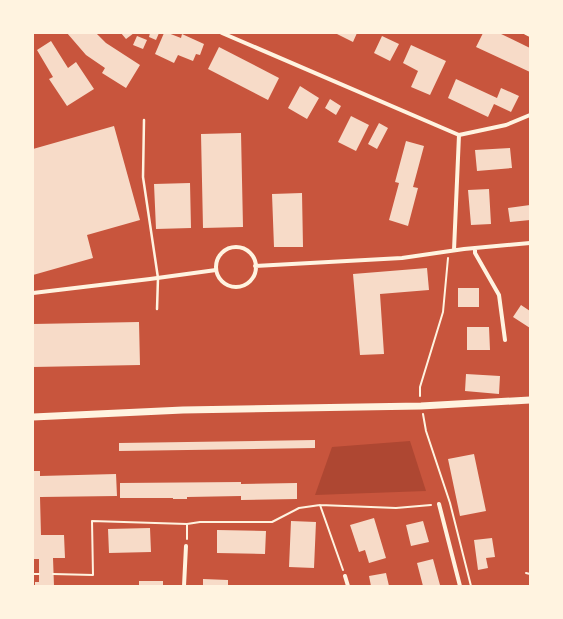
<svg xmlns="http://www.w3.org/2000/svg" width="563" height="619" font-family="'PT Sans',sans-serif">
<style>
.green{fill:#ae4732}
.building{fill:#f7dbc8}
.lines{fill:none;stroke-linecap:round;stroke-linejoin:round}
.path{stroke:#fff3e0;stroke-width:2}
.service{stroke:#fff3e0;stroke-width:2.5}
.minor{stroke:#fff3e0;stroke-width:4}
.secondary{stroke:#fff3e0;stroke-width:7}
</style>
<rect width="100%" height="100%" fill="#c8553d"/>
<!-- green -->
<path class="green" d="M410,441L426,491L315,495L332,447Z"/>
<!-- building -->
<path class="building" d="M67,33H96L106,43L140,65L126,88L102,73L105,68L86,55Z
M121,33H134L126,39Z
M150,33H159L156,40L149,37Z
M164,33H168L181,38L182,34L204,44L200,55L196,54L193,61L178,55L174,63L155,54Z
M335,33H357L353,42Z
M483,33H499L530,48V72L476,47Z
M137,36L147,40L143,49L133,45Z
M382,36L399,44L390,61L374,53Z
M51,41L68,68L76,62L94,89L67,106L49,79L53,77L37,50Z
M411,45L446,61L430,95L411,87L418,71L403,63Z
M219,47L279,78L268,100L208,69Z
M456,79L497,98L501,88L519,96L511,112L494,104L488,117L448,98Z
M300,86L319,98L307,119L288,108Z
M330,99L341,106L336,115L325,108Z
M351,116L369,125L356,151L338,142Z
M379,123L388,128L377,149L368,144Z
M114,126L140,220L87,235L93,258L33,275V149Z
M241,133L243,227L203,228L201,134Z
M406,141L424,146L413,187L418,188L408,226L389,220L399,183L395,182Z
M510,148L512,168L477,171L475,150Z
M190,183L191,228L156,229L154,184Z
M489,189L491,224L471,225L468,190Z
M302,193L303,247H274L272,194Z
M530,205V220L510,222L508,208Z
M427,268L429,290L380,294L384,354L360,355L353,274Z
M458,288H479V307H458Z
M521,305L530,311V328L513,317Z
M139,322L140,365L33,367V324Z
M467,327H489L490,350H467Z
M466,374L500,376L499,394L465,391Z
M315,440V448L119,451V443Z
M474,454L486,511L460,516L448,459Z
M33,471H40V476L116,474L117,496L40,497L41,535H64L65,558H53L54,586H35V582H39V559H33Z
M241,482V484L297,483V499L241,500V496L187,497V499H173V498H120V483Z
M374,518L386,558L369,563L365,550L359,552L350,525Z
M291,521L316,522L314,568L289,567Z
M423,521L429,542L411,546L406,525Z
M150,528L151,552L109,553L108,529Z
M217,530L266,531L265,554L217,553Z
M492,538L495,557L486,558L488,568L478,570L474,540Z
M433,559L440,585L423,586L417,563Z
M386,573L389,586H371L369,576Z
M203,579L228,580V586H203Z
M139,581H163V586H139Z"/>
<g class="lines">
<!-- path -->
<path class="path" d="M420,396V387L443,312L448,258
M423,414L426,431L450,503L471,586
M187,539V524
M343,570L320,505L396,508L431,505
M526,573L530,574
M33,574H39
M53,574L93,575L92,521L187,524L200,522H272L299,508L320,505"/>
<!-- service -->
<path class="service" d="M144,120L143,177L158,278L157,309"/>
<!-- minor -->
<path class="minor" d="M222,33L459,135L506,125L530,115
M526,33L530,35
M216 267a20 20 0 1 1 40 0a20 20 0 1 1-40 0Z
M475,248V253L499,295L505,340
M454,250L459,135
M255,266L402,258L464,249L530,243
M33,293L150,279L216,270
M439,504L460,586
M345,576L348,586
M184,586L186,546"/>
<!-- secondary -->
<path class="secondary" d="M33,417L183,410L421,406L530,400"/>
</g>
<!-- border -->
<rect width="563" height="619" fill="none" stroke="#fff3e0" stroke-width="68"/>
</svg>
